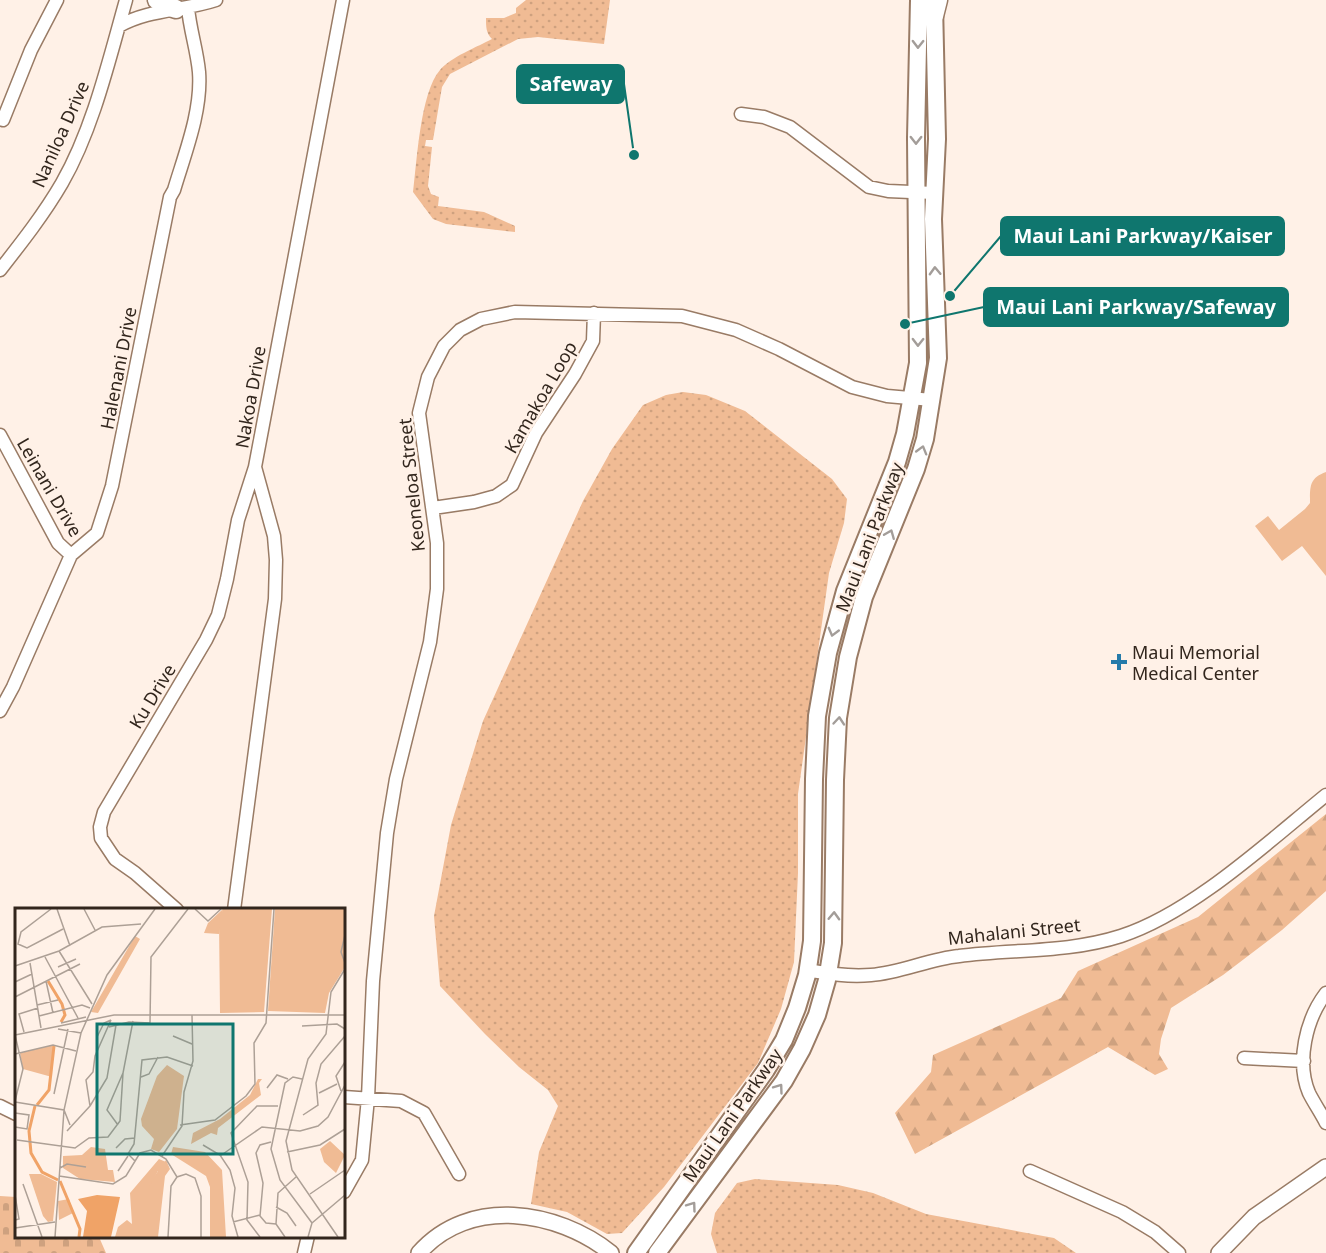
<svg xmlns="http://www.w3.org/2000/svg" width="1326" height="1253" font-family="'Noto Sans',sans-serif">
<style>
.grass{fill:url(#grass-dots)}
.forest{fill:url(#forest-firs)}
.cemetery{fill:url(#cemetery-stones)}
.green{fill:#f0bb94}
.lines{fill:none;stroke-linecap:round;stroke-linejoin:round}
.minor-casing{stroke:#997b65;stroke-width:15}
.tertiary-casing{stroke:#997b65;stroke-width:18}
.secondary-casing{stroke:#997b65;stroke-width:20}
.primary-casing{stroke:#997b65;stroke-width:21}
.minor{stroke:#fff;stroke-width:12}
.tertiary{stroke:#fff;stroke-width:15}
.secondary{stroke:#fff;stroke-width:16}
.primary{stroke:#fff;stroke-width:18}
.oneway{stroke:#a39d99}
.poi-dot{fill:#257baa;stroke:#fff1e7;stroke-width:2}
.labels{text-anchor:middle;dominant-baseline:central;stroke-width:5;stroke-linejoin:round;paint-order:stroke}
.street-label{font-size:18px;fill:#32261d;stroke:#fff1e7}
.poi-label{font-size:18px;fill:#32261d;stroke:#fff1e7;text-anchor:start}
.inset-river{fill:none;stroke:#f0a367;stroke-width:3}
.inset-road{fill:none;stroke:#ada096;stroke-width:1.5}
.view{fill:#0f766e;fill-opacity:0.15;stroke:#0f766e;stroke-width:3}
.inset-edge{fill:none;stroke:#32261d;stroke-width:3}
.leader{fill:none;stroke:#0f766e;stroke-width:2}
.callout-dot{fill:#0f766e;stroke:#fff1e7;stroke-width:2}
.callout{fill:#0f766e;stroke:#0f766e;stroke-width:2}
.callout-label{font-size:20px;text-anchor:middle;font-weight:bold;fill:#fff}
</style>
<defs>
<pattern id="grass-dots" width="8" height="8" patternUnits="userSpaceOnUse" patternTransform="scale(1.5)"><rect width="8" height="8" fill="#f0bb94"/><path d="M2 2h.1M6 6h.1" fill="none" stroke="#cea17f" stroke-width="1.8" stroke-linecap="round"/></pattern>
<pattern id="forest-firs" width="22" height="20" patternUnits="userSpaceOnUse" patternTransform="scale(1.5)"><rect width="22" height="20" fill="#f0bb94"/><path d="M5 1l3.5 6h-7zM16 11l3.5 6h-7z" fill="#cea17f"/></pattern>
<pattern id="cemetery-stones" width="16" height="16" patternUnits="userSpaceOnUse" patternTransform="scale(1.5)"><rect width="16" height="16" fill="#f0bb94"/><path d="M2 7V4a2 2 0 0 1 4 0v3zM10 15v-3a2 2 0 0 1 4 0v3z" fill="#cea17f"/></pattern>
</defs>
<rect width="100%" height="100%" fill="#fff1e7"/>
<!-- grass -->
<path class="grass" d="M526,0H610L604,44L538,37L518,39L450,74L442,87L433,140H426L425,146L432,147L428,186L431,194L439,197L438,206L484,212L515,226V232L446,224L433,219L413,192C417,162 420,93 440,70C451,57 477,47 492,39C486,33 486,27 486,18H504L516,13V8Z
M683,392L706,395L745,411L832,479L847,499L844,523L829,573L798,794V873L794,962L781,1009L758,1063L664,1187L622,1233L607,1234L567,1212L531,1204L539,1152L558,1106L548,1090L519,1067L485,1034L440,986L434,916L451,825L483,721L583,501L612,449L643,405L666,395Z
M755,1179L838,1185L873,1193L926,1214L1054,1238L1076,1253H717L711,1234L715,1213L737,1183Z"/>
<!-- forest -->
<path class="forest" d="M1326,814V891L1282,930L1223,975L1171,1008L1161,1039L1159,1054L1168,1069L1155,1075L1108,1047L915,1154L895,1113L931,1072L933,1055L1061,998L1078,971L1198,917Z"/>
<!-- cemetery -->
<path class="cemetery" d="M0,1196L16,1197V1236L99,1237L106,1253H0Z"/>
<!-- green -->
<path class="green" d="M1326,472V576L1302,546L1282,561L1255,526L1268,516L1279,530L1305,509L1310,503C1310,487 1309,478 1326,472Z"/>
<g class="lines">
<!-- minor casing -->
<g class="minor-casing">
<path id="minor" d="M119,26C149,9 183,11 216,0
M741,114L764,117L790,127L869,187L888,191L934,193
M3,120L31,50L57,0
M0,270C22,242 44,214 62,183C93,129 109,60 126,0
M0,435L58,543L71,555
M433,508L474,502L496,496L512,485L536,433L575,374L593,341L594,313
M0,711L13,687L71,555L97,533L112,486L170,197L174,190C185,153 202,111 199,72C197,50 190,30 188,8
M177,910L135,873L115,859L101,838L100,827L104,812L206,640L218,615L227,579L238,520L255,467
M234,910L275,599L276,560L274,536L255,467L343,0
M807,970C829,974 849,977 871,975C900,973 929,959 959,956C1013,949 1068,953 1121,936C1192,913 1268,842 1326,795
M1326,993C1306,1019 1296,1062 1309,1093C1314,1103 1321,1113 1326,1123
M1244,1058L1304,1061
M344,1097L401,1101L424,1113L459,1174
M0,1106L16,1114
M1030,1171L1122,1212L1155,1232L1179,1253
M344,1192L362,1160L368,1098L373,981L387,833L396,779L430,642L437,589V543L419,413L428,377L444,346L460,330L481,319L515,312L682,316L736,330L779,349L852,387L887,396L932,400
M304,1253L308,1236"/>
</g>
<!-- tertiary casing -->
<g class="tertiary-casing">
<path id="tertiary" d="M419,1253C469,1196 557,1210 611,1253
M1219,1253L1254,1217L1326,1167"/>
</g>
<!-- secondary casing -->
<g class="secondary-casing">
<path id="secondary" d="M636,1253L766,1070L784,1040L797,1008L807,975L812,941L814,779L817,716L828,653L845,591L897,462L905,434L918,363L916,138L919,0
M657,1253L784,1081L802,1049L817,1015L827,980L833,943L835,780L838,718L848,657L864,597L916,469L925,439L938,358L933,219L937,139L934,4"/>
</g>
<!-- primary casing -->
<g class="primary-casing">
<path id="primary" d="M157,0L164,5L176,9
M934,16L938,0"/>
</g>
<!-- minor -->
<use href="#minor" class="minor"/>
<!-- tertiary -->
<use href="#tertiary" class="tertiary"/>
<!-- secondary -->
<use href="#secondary" class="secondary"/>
<!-- primary -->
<use href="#primary" class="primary"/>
</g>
<!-- one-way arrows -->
<defs><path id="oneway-chevron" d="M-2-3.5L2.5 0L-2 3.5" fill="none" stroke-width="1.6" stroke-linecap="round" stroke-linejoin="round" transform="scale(1.5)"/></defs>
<g class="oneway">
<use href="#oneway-chevron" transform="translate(918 44) rotate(91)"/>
<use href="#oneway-chevron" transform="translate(916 140) rotate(90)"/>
<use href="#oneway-chevron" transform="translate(935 271) rotate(-92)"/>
<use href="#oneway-chevron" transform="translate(918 342) rotate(91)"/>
<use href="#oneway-chevron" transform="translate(922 450) rotate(-74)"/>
<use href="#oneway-chevron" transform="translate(890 534) rotate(-68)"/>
<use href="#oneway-chevron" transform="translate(833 632) rotate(105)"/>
<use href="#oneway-chevron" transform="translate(839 721) rotate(-85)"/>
<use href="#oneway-chevron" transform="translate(834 916) rotate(-88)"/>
<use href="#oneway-chevron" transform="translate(779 1088) rotate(-54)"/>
<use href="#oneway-chevron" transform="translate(692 1206) rotate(-54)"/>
</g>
<!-- markers -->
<path class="poi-dot" d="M1116 653h6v6h6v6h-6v6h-6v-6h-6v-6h6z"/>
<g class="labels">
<!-- street labels -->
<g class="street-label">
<text transform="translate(60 134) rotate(-66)">Naniloa Drive</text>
<text transform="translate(118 368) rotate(-79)">Halenani Drive</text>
<text transform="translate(250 397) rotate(-80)">Nakoa Drive</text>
<text transform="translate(540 397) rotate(-60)">Kamakoa Loop</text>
<text transform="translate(411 485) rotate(-96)">Keoneloa Street</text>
<text transform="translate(50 487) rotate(60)">Leinani Drive</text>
<text transform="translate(869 537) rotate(-69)">Maui Lani Parkway</text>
<text transform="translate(152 696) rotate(-59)">Ku Drive</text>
<text transform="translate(1014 931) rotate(-6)">Mahalani Street</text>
<text transform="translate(732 1115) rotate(-55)">Maui Lani Parkway</text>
</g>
<!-- poi labels -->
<g class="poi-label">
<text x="1132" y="652">Maui Memorial<tspan x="1132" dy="21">Medical Center</tspan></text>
</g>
</g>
<!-- overview -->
<g transform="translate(15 908)">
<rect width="330" height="330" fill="#fff1e7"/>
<path d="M152,157L169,168L162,221L144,244L136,241L139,231L127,218L126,211L142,168ZM158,239L190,244L207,262L211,329H195V279L191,268L156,246ZM151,252L155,261L150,268L143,329H129L131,280Z" fill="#f0bb94"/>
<path d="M208,1L204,26L189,25L193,15ZM243,171H247L244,175L246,187L203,220L202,227L196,225L176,236L178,225L205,211L235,187ZM144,251L151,254L152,263L150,266L143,263L133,281V329H100L103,319L112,312L117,316L115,285Z" fill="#f0bb94"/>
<path d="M120,28L125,31L83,105L76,104ZM76,239L90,241L93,262H98L100,274L65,271L48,260V248L67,247ZM54,291L58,305L44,312L43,293Z" fill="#f0bb94"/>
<path d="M208,1H257L249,104L205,105L204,13ZM260,1H330V59L314,85L310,105L253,103ZM38,137L37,169L8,161L5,145ZM315,233L330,247L321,265L309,254L305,241ZM14,266H26L42,274L38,313L33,314L28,308Z" fill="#f0bb94"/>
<path d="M82,287L105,289L96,329H68L72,303L63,291Z" fill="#f0a367"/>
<path class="inset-river" d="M33,73L47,96L50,107L46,114M22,197L34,182L39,138M20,198L14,223L16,245L27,264L43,272M45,273L65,321L64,329"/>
<path class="inset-road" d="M36,1L6,24L3,36L12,40L48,21M42,1L55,38M69,1L80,22M180,1L193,13L206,1M330,27L326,44L330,55M44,43L77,96M30,49L63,110M15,55L26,120M0,58L44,43L87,19L126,16M43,59L61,51M31,73L38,105M0,74L17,66M0,89L65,56M22,97L43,92M24,108L67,97L75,100M46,115L71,109M287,118L322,116L330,121M94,119L114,114L135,115L136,49L173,1M43,121L66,125M9,124L4,106L23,100M0,127L99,107H330M158,128L177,136M82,129L89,115L96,112M0,146L38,137L61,143M126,169L134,166L143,149M287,171L278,169L270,175L256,241L265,272L297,315L293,329M252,180L262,167L273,171M326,183L321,168L330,154M304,185L322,176M39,186L53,121M0,193L8,161L0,127M0,194L49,202L55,217M75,198L92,170L101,117M0,205L14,207L12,221L0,219M288,207L303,197L301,175L306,156L330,128M103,217L92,202L108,165M165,217L200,212L231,188L240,176L239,135L251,115L259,1M52,223L75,198L71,172L78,164L80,148L96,112M2,232L60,240L74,230L93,229L105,213L108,165L118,113M256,234L245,237L241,245L248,275L245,308L251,315L261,316M188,237L205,247L215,262L220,280L217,308L223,329M101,240L110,231L120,230M272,244L305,237L330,221M147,248L167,218L169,184L178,153L177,107M205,248L247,219L285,223L303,218L313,209L330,177M120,253L113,246L119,236L127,152L152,149L178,158M45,260L52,256L71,259M103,263L113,248M44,268L98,276L111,268L125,245L136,242L151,251L162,269M8,276L27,329M295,286L330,262M0,287L4,311L0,312M261,299L272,305L281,318M218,314L245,307M297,315L330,287M0,320L40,314M40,329L49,202L66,125L92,67L140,1M153,329L156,278L162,269L171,266L180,270L186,288V329M245,329L232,312L233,274L216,225L242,198H263M270,329L261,316L263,285L281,269M323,329L277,262L271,233L293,151L311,126L316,84L330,61"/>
<path class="view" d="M82,116H218V246H82Z"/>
<rect width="330" height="330" class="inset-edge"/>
</g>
<!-- callouts -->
<path class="leader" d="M634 155L624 84M950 296L1001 236M905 324L984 307"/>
<g class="callout-dot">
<circle cx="634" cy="155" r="6"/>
<circle cx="950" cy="296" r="6"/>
<circle cx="905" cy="324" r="6"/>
</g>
<g class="callout">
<rect x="517" y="65" width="107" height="38" rx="6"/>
<rect x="1001" y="217" width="283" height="38" rx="6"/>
<rect x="984" y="288" width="304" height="38" rx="6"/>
</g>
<g class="callout-label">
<text x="571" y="91">Safeway</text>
<text x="1143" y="243">Maui Lani Parkway/Kaiser</text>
<text x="1136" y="314">Maui Lani Parkway/Safeway</text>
</g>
</svg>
